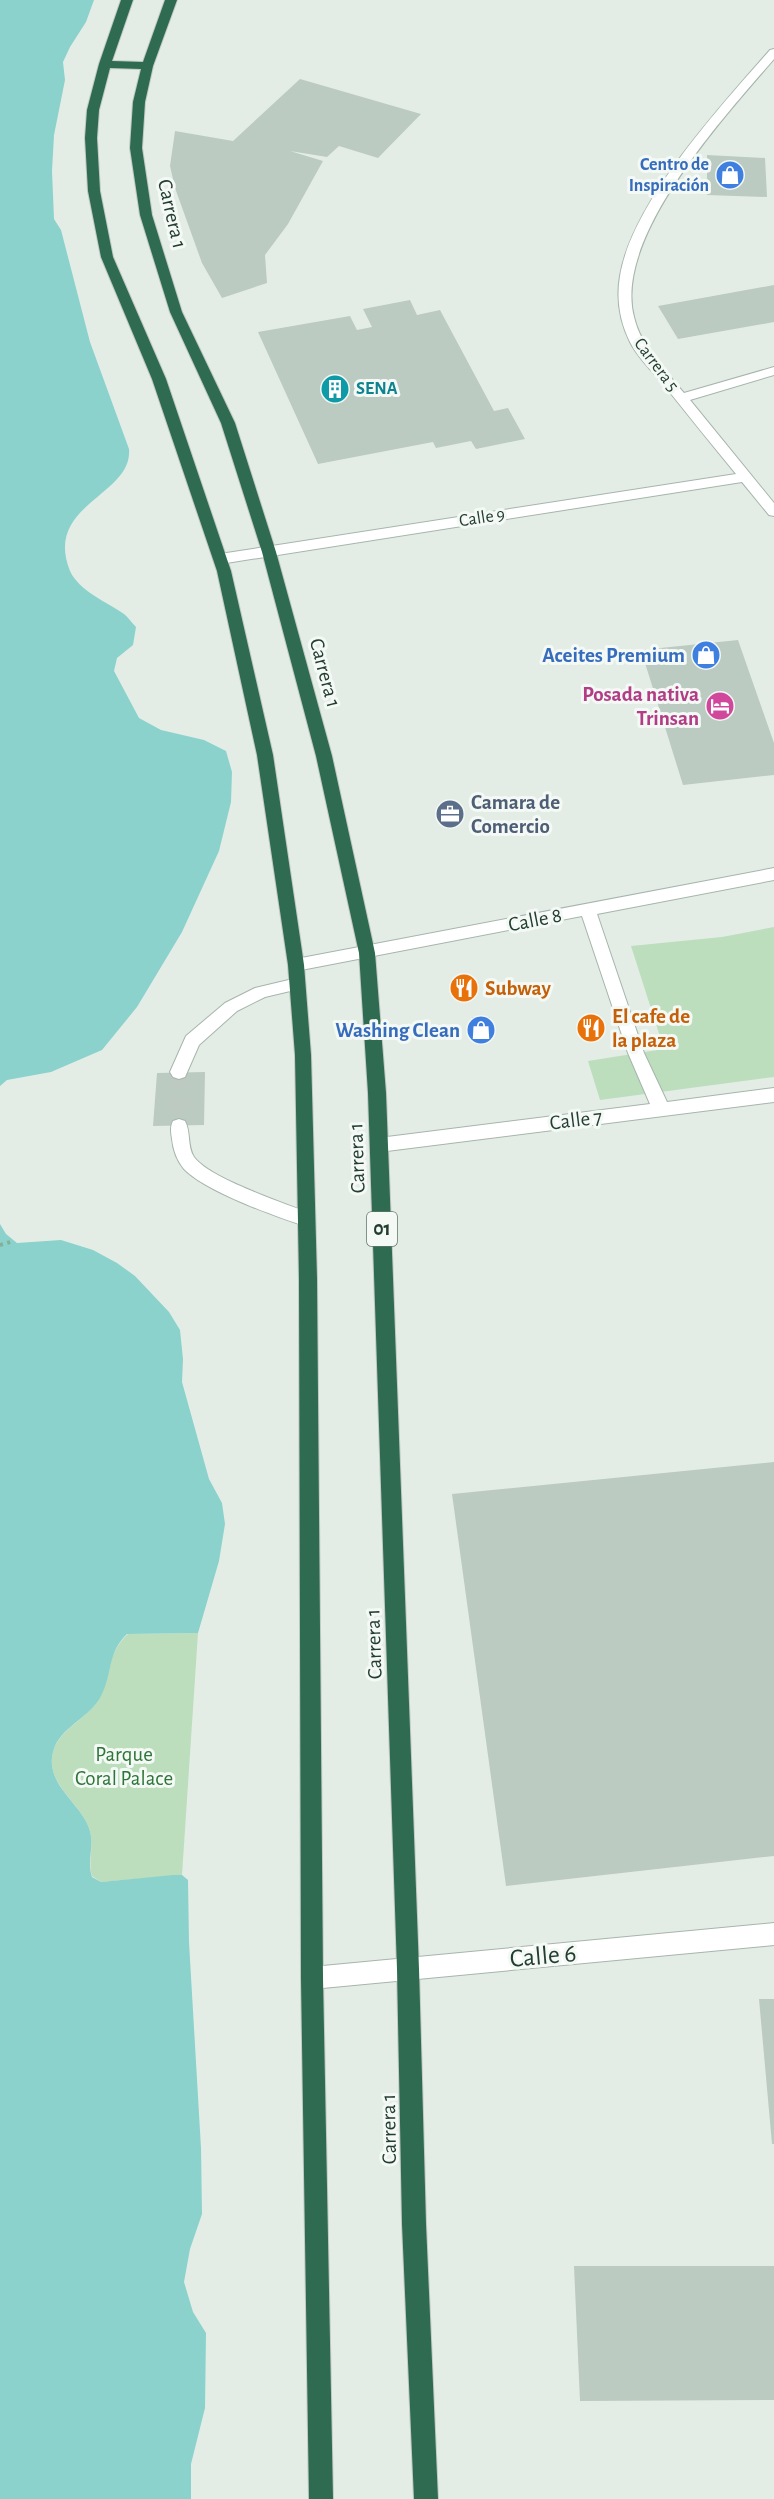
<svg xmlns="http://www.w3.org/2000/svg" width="774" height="2499" font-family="'Alegreya Sans',sans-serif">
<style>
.green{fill:#bcdebd}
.water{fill:#8bd2cc}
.building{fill:#bbcbc1}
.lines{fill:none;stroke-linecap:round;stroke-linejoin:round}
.minor-tunnel{stroke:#bdcac2;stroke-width:16;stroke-dasharray:16 8;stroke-linecap:butt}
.minor-casing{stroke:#a6b5ac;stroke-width:2}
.highway-casing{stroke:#c1c9c5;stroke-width:2}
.path{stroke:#83b098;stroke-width:4;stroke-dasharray:3 4.5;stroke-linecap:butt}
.minor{fill:#fff;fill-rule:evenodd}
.highway{fill:#2e6b50;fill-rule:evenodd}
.labels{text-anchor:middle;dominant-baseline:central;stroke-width:6;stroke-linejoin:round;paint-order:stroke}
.far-shop-label{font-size:18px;font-weight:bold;fill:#366cbe;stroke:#f4f9f5;text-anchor:end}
.far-street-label{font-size:18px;fill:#233e30;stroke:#f4f9f5}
.far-culture-label{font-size:18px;font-weight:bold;fill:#0d838f;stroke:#f4f9f5;text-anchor:start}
.shield{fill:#f4f9f5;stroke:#62766b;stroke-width:1.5}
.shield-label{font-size:20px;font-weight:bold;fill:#233e30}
.street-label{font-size:21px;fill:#233e30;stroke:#f4f9f5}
.shop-label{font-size:21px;font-weight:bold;fill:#366cbe;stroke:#f4f9f5;text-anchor:end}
.hotel-label{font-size:21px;font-weight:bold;fill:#b23c85;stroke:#f4f9f5;text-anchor:end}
.service-label{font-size:21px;font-weight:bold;fill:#4e5e75;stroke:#f4f9f5;text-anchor:start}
.food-label{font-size:21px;font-weight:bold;fill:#c56008;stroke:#f4f9f5;text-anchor:start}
.park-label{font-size:21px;fill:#2d7538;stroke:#f4f9f5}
.near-street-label{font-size:26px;fill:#233e30;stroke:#f4f9f5}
</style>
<rect width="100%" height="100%" fill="#e3ede6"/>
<!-- green -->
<path class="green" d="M774,927V1077L600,1100L588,1061L664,1049L631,946L722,937Z
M198,1633L182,1875L101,1882L92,1876C88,1862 93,1850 91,1836C87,1804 39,1784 55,1746C65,1726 91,1716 101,1695C112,1673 107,1653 128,1634Z"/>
<!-- water -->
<path class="water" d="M0,0H94L86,22L70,47L63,62L65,80L54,135L52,171L54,219L61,230L90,342L129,449C133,496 43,504 70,571C79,591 107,602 124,614C128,617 132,623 136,627L133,645L117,658L114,671L139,718L161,730L204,740L226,751L232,772L231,802L219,851L182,932L137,1007L102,1050L51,1072L7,1080L0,1086Z
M0,1224L6,1234L17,1243L61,1240L93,1250L117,1263L135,1276L169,1312L180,1330L183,1359L182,1382L209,1479L222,1503L225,1524L219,1561L198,1633L127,1634C107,1653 113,1673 101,1696C91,1716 64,1726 55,1746C39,1785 87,1804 91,1836C93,1850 87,1862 92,1877L101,1882L173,1875H182L188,1880L189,1942L201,2148L202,2214L190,2249L184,2282L193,2312L206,2333L205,2408L191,2464V2499H0Z"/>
<!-- building -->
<path class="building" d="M300,79L421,114L378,158L339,146L327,157L290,151L323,161L288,224L265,255L267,283L222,298L202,263L175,188L170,166L175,131L233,141Z
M707,155L765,158L767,197L707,195Z
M774,285V322L678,339L658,306Z
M410,300L417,315L440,310L494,411L508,408L525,439L476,449L471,441L436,448L433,442L318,464L258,332L350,316L357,330L372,327L363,309Z
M738,640L774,743V775L683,785L641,650Z
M205,1072L204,1125L153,1126L157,1073Z
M774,1462V1856L506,1886L452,1494Z
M759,1999H774V2144H772Z
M574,2266H774V2400L580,2401Z"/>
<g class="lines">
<!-- minor-tunnel -->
<path class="minor-tunnel" d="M179,1072V1126"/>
<!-- minor casing -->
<g class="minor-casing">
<path id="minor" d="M774,49V59C725,116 613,237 634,317C641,347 665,370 684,393L774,367V375L690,400L774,503V516L769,515L742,482L220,564L215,562L213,559L215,556L220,554L736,474C712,445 688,415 664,385C653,372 638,358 630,342C620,322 616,299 620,276C632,202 721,106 770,50Z
M774,868V880L597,914L644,1053L667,1102L774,1088V1102L379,1152L373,1150L370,1145L373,1140L379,1138L650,1104L628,1053L582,916L296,971L290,969L288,965L290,961L296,959Z
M297,978L303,980L305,984L303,988L265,997L237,1011L199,1045L185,1077L179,1079L173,1077L170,1072L186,1036L225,1003L255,988Z
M179,1119L185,1121C191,1132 187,1147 194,1157C210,1179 285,1203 311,1214L314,1219L311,1224L305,1226C274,1216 205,1191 184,1169C177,1161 173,1149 172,1139C171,1132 170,1127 173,1121Z
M774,1923V1945L312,1989L304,1986L301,1978L304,1970L312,1967Z"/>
</g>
<!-- highway casing -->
<g class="highway-casing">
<path id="highway" d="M121,0H133L112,61L143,62L165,0H177L153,66L145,102L142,148L152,215L182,312L235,423L276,552L332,756L375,953L386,1093L419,1969L426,2224L438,2499H414L402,2224L397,1969L368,1093L359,953L316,756L262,552L221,423L170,312L140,215L130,148L133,102L141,69L110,68L99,110L97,138L100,191L113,257L166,379L231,571L273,755L304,965L311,1055L317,1279L323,1978L333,2499H309L301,1978L299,1279L295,1055L288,965L257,755L217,571L152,379L101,257L88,191L85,138L87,110L99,64Z"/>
</g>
<!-- path -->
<path class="path" d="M0,1245L14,1241"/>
<!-- minor -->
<use href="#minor" class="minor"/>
<!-- highway -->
<use href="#highway" class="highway"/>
</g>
<!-- icons -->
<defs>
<g id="shop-disc" transform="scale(1.5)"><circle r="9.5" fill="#3f7fe0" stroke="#f4f9f5"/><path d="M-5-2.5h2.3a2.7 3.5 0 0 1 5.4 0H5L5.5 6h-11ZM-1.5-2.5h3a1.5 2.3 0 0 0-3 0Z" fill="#fff"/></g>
<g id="building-disc" transform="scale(1.5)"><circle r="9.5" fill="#0f9aa8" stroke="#f4f9f5"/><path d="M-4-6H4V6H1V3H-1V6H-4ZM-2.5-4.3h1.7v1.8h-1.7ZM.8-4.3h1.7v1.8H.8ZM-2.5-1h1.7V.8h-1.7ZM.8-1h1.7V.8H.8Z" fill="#fff"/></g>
<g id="hotel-disc" transform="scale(1.5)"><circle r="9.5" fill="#d1479c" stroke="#f4f9f5"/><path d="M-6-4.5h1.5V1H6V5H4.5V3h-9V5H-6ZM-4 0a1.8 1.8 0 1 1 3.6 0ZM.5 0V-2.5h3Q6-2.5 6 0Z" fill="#fff"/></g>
<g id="office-disc" transform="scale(1.5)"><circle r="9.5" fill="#5c6f8a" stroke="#f4f9f5"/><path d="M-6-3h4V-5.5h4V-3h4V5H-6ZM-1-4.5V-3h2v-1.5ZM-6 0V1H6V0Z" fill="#fff"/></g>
<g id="restaurant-disc" transform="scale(1.5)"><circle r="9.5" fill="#e8710a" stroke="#f4f9f5"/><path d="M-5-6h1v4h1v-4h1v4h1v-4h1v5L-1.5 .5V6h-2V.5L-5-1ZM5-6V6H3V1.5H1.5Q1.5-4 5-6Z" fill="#fff"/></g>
</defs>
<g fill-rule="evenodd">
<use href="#shop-disc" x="730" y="175"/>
<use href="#building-disc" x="335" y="389"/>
<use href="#shop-disc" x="706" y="655"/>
<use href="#hotel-disc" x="720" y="706"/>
<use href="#office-disc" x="450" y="814"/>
<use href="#restaurant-disc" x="464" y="988"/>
<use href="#restaurant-disc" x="591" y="1028"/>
<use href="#shop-disc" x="481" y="1030"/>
</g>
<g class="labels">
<!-- far-shop labels -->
<g class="far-shop-label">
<text x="709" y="165">Centro de<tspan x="709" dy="21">Inspiración</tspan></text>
</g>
<!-- far-street labels -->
<g class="far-street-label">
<text transform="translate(656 365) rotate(53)">Carrera 5</text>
<text transform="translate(482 518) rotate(-9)">Calle 9</text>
</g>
<!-- far-culture labels -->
<g class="far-culture-label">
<text x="356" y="389">SENA</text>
</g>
<!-- shield labels -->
<rect class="shield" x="367" y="1212" width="30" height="34" rx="4.5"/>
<g class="shield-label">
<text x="382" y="1229">01</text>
</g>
<!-- street labels -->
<g class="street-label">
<text transform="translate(172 214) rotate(77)">Carrera 1</text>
<text transform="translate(325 673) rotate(75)">Carrera 1</text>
<text transform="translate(535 920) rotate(-11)">Calle 8</text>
<text transform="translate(576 1120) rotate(-7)">Calle 7</text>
<text transform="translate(357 1158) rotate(-92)">Carrera 1</text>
<text transform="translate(374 1644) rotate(-92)">Carrera 1</text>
<text transform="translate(389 2129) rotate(-91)">Carrera 1</text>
</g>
<!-- shop labels -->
<g class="shop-label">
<text x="685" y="655">Aceites Premium</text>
<text x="460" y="1030">Washing Clean</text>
</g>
<!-- hotel labels -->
<g class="hotel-label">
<text x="699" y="694">Posada nativa<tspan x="699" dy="24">Trinsan</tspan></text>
</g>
<!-- service labels -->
<g class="service-label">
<text x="471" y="802">Camara de<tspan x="471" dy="24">Comercio</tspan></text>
</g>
<!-- food labels -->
<g class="food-label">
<text x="485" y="988">Subway</text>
<text x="612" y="1016">El cafe de<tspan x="612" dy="24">la plaza</tspan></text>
</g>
<!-- park labels -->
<g class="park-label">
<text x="124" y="1754">Parque<tspan x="124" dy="24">Coral Palace</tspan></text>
</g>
<!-- near-street labels -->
<g class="near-street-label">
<text transform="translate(543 1956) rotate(-5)">Calle 6</text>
</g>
</g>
</svg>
